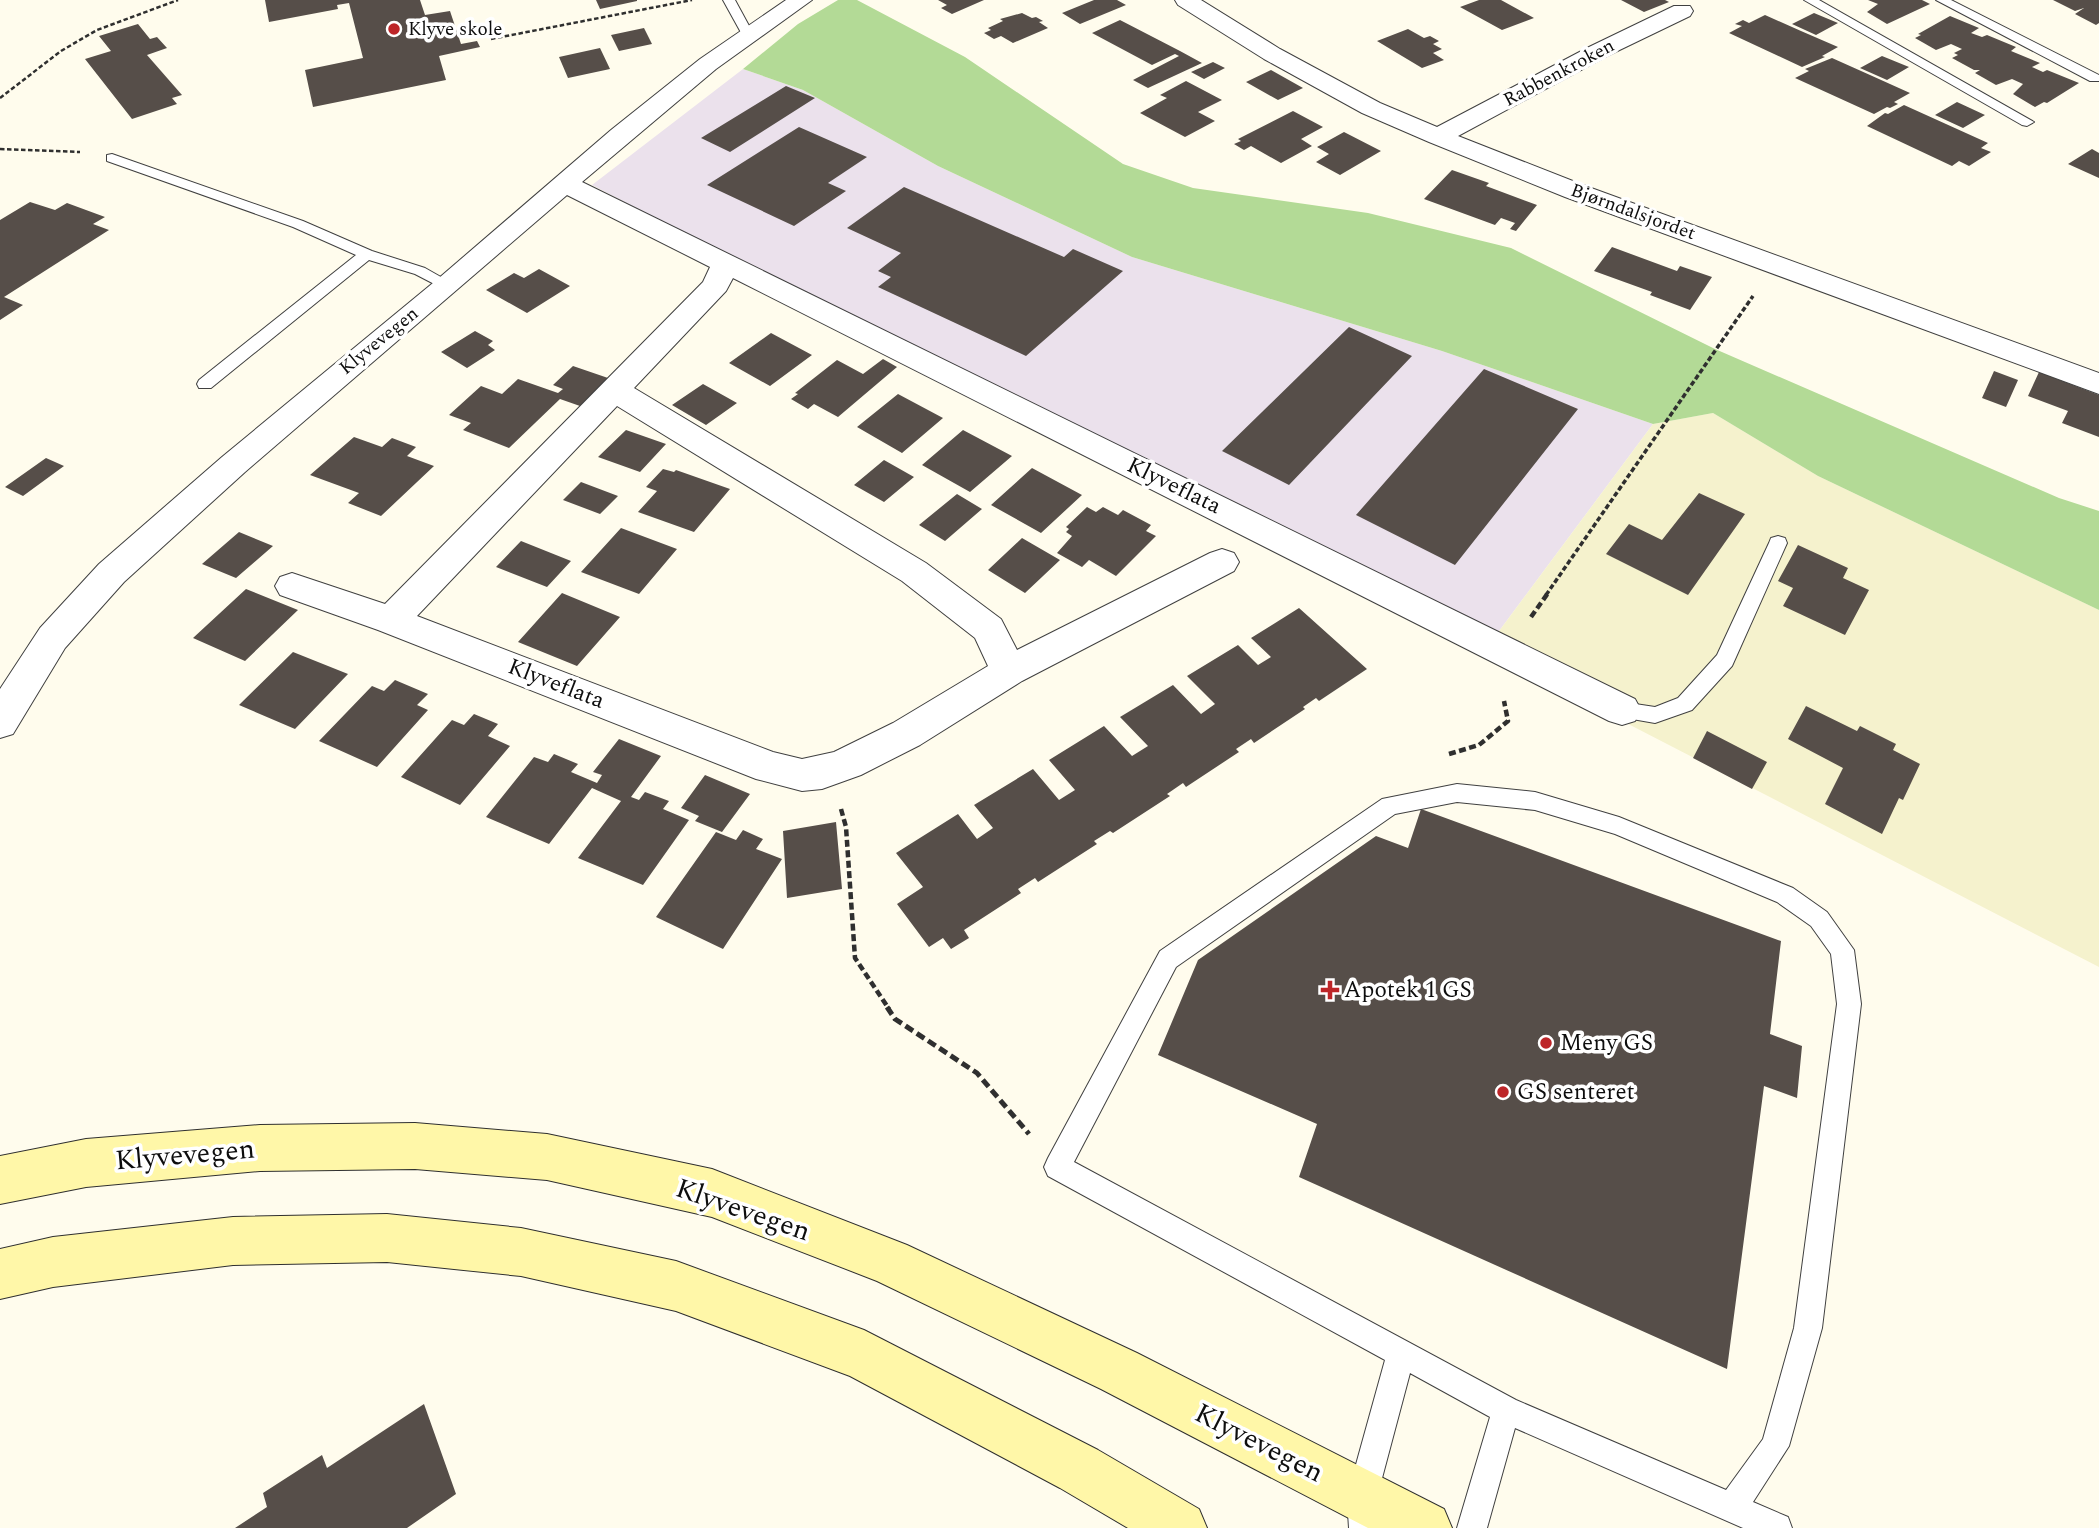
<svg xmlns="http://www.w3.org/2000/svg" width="2099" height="1528" font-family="Spectral,serif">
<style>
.industrial{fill:#ebe1ec}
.farmland{fill:#f5f2cd}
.forest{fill:#b3da96}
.building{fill:#564e49}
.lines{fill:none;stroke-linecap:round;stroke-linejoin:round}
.lane-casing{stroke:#404040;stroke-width:2}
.street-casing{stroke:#404040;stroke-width:2}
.secondary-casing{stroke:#2f2f2f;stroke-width:2}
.path-far3{stroke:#2f2f2f;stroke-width:2.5;stroke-dasharray:4.5 2.5;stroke-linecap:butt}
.path-far2{stroke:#2f2f2f;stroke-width:3.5;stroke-dasharray:5 2.5;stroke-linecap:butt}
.path-far1{stroke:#2f2f2f;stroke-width:4.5;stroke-dasharray:7 3.5;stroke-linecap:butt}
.path{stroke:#2f2f2f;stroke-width:5;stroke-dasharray:9 4.5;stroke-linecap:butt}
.lane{fill:#fff;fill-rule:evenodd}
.street{fill:#fff;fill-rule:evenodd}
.secondary{fill:#fff7a8;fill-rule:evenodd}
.poi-dot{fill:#bd2528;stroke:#fff;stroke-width:2.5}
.labels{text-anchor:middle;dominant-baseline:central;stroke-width:7;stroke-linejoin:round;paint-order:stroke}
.far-poi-label{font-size:19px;fill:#0d0d0d;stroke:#fff;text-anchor:start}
.far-street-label{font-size:19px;fill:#0d0d0d;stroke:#fff}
.street-label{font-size:23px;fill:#0d0d0d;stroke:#fff}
.poi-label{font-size:23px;fill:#0d0d0d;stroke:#fff;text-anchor:start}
.near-street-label{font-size:28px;fill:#0d0d0d;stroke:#fff}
</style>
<rect width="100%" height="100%" fill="#fffced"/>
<!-- industrial -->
<path class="industrial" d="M743,69L803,90L938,166L1132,257L1442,351L1653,424L1485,650L592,185Z"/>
<!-- farmland -->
<path class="farmland" d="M1713,413L1818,476L2099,610V967L1485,650L1653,424Z"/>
<!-- forest -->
<path class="forest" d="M838,0H857L965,57L1123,164L1193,188L1368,213L1511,248L1715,349L2059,498L2099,511V610L1818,476L1713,413L1653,424L1442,351L1132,257L938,166L803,90L743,69L798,24Z"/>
<!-- building -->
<path class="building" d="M265,0H420L425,15L450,11L461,44L477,41L480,47L439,56L446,80L313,107L305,70L363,58L349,3L337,5L338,9L269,22Z
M596,0H637V1L600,9Z
M938,0H984L952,14L941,8L947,5Z
M1094,0H1117L1126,5L1080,24L1062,13Z
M1479,0H1501L1534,18L1502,30L1460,7Z
M1621,0H1665L1669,2L1644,12Z
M1868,0H1922L1930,4L1887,24L1867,12L1878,4Z
M2053,0H2099V23L2096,25L2075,14L2084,8L2075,11Z
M1022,13L1032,18L1036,17L1043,21L1039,22L1048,28L1013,43L1001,36L994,39L984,33L991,30L988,28L1003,21L1000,19Z
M1814,13L1838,23L1816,35L1792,24Z
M1765,15L1801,31L1838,47L1822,56L1825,57L1802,67L1729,33L1742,26L1735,24L1743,20L1749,23Z
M1950,16L1979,28L1971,33L1982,37L1987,35L2016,47L2011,51L2040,63L2032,67L2043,72L2047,70L2079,83L2047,103L2044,102L2035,107L2013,94L2023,84L2012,79L1996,85L1975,73L1980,70H1974L1952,58L1958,55L1954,53L1962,49L1951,44L1936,50L1915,38L1921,35L1918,34Z
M1120,20L1180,51L1202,63L1148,88L1133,80L1179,56L1175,54L1152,65L1092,33Z
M138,24L150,39L157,37L167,48L147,55L182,95L172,98L177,104L132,119L85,59L111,51L99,36Z
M644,28L652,44L619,51L611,35Z
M1408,29L1424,38L1430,36L1439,41L1433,44L1442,49L1433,53L1444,60L1422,68L1377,41Z
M600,48L610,69L568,78L559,57Z
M1882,56L1909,67L1887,80L1860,68Z
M1832,58L1870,75L1910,93L1894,102L1898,104L1890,108L1887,107L1874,114L1795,78L1809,71L1805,69Z
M1213,62L1225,68L1204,79L1191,72Z
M1271,70L1303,88L1278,100L1246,82Z
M1186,81L1222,100L1198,112L1215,121L1185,137L1140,113L1167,98L1160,95Z
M786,86L815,98L730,152L701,138Z
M1957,102L1985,115L1963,128L1935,115Z
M1904,105L1988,143L1981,148L1991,152L1969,166L1959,161L1952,166L1867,126L1885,113L1888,114Z
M1293,111L1323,127L1301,139L1312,146L1281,163L1251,146L1244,150L1234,144L1241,141L1238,139Z
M799,127L867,157L828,183L846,191L794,226L707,185Z
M1344,132L1381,151L1340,175L1316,162L1329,154L1317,147Z
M2092,149L2099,153V178L2068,164Z
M1452,170L1489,183L1486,186L1537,205L1516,231L1510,229L1515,223L1501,218L1495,225L1424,199Z
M904,187L1064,257L1073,249L1123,271L1026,356L878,287L891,277L878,271L901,253L847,228Z
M30,202L55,210L67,203L105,217L93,224L109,230L4,297L23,305L0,320V220Z
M1612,247L1677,271L1680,266L1712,277L1690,310L1650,295L1652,292L1594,271Z
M539,269L570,286L527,313L486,290L514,273L524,278Z
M1349,327L1412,356L1289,485L1222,451Z
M475,331L493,341L488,345L495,350L467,368L441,352Z
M771,333L812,355L770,386L729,363Z
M883,359L897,367L838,417L814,404L808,409L791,399L798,394L795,393L837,360L863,374Z
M573,366L608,378L580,406L560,399L509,448L463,430L471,423L449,415L481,386L502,394L518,379L558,393L563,389L553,385Z
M1484,369L1578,409L1455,565L1356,515Z
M1994,371L2018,380L2006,407L1982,398Z
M2039,372L2099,395V437L2062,423L2068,411L2028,396Z
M703,384L737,403L706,425L672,405Z
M898,394L943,418L902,453L857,427Z
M626,430L666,444L640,472L598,457Z
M963,430L1012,456L970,492L922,465Z
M354,437L382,447L392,438L416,447L407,456L434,466L381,516L348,503L359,493L310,475Z
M46,458L64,466L23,496L5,487Z
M884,460L914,477L884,502L854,485Z
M1032,468L1082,495L1041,533L991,505Z
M663,469L674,472L676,470L730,489L694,532L638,512L657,491L646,487Z
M581,482L618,496L600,514L563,500Z
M1699,493L1745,514L1688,595L1606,554L1629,524L1662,540Z
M957,494L982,509L945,541L919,525Z
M1087,507L1096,512L1103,507L1118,515L1123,510L1151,525L1146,531L1156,536L1116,576L1089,560L1082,567L1057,553L1072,536L1066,532L1069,529L1066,527Z
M621,528L677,549L639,594L581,572Z
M239,532L273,546L236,578L202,564Z
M1022,538L1060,560L1025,593L988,570Z
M521,541L571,561L547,587L496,567Z
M1798,545L1848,568L1843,578L1869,590L1845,635L1783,606L1793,588L1778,581Z
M246,589L298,610L245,661L193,638Z
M562,593L620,617L577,666L518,642Z
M1299,608L1367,669L1319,701L1316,698L1303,707L1305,709L1254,743L1251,739L1236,749L1239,752L1186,787L1183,783L1167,794L1170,796L1113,833L1110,831L1094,841L1097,844L1038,882L1035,878L1018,889L1021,893L964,930L969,938L951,949L943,938L929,947L897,904L923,887L896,853L958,814L977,839L993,828L974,805L1033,769L1059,800L1075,790L1049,760L1104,726L1132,756L1148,746L1120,717L1173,685L1201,714L1215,704L1187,676L1238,645L1258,665L1271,657L1251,638Z
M293,652L348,674L295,729L239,705Z
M395,680L428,694L417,705L428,710L377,767L319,741L372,686L384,691Z
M1806,706L1857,731L1860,726L1896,744L1893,750L1920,764L1903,800L1899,798L1882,834L1825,804L1843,768L1788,739Z
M474,714L498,724L488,736L510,746L460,805L401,777L452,720L464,725Z
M1707,731L1767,762L1752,789L1693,758Z
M619,739L661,756L631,797L639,800L645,792L669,801L663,809L689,820L643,885L578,858L621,801L592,788L549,844L486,817L534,757L548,762L554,754L578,764L571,772L597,783L602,775L593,772Z
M705,775L750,794L722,832L695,821L699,816L681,808Z
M1421,809L1781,941L1770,1034L1802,1046L1797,1098L1764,1086L1727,1369L1299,1177L1317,1124L1158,1055L1198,960L1376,836L1408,848Z
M836,822L842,889L787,898L783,831Z
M743,830L763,839L756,849L782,859L723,949L656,917L716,832L736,840Z
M424,1404L456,1494L407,1528H235L267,1507L263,1493L322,1455L327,1468Z"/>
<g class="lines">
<!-- lane casing -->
<g class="lane-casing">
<path id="lane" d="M723,0H735L754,35L752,38H744Z
M1804,0H1819L2034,122L2027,126L2022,125Z
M1936,0H1951L2099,75V81H2090Z
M112,154L303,221L372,251L425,268L455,285L452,288H442L415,274L369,260L211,388H199L197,384L199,380L356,255L293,227L107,161V155Z
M1778,536L1785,538L1787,543L1732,666L1692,710L1655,723L1615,716L1612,710L1615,704L1622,702L1655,707L1678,698L1717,655L1769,543L1771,538Z
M1457,784L1535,792L1619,817L1793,888L1827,912L1854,950L1861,1004L1822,1328L1789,1446L1753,1502L1788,1517L1792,1528H1743L1515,1428L1487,1528H1457L1490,1417L1410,1373L1377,1497L1379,1528H1349L1347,1497L1385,1360L1048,1176L1044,1167L1048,1158L1160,951L1382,799ZM1457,802L1535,810L1615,834L1777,902L1811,926L1831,954L1837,1004L1794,1328L1763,1439L1726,1490L1516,1400L1074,1162L1176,967L1395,814Z"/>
</g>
<!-- street casing -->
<g class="street-casing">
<path id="street" d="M786,0H812L716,69L582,182L1635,699L1641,710L1635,721L1622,725L1609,721L733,278L726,291L634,388L926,563L1001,619L1017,650L1210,553L1222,549L1234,553L1239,562L1234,571L1022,681L920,745L861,775L822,789L802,791L756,779L378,630L280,595L275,586L280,577L292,573L385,604L703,282L710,267L567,195L245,472L124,582L65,648L13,734L0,738V689L40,628L99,564L222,457L439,278L611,130L700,59ZM617,406L902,581L975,638L988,666L893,723L834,752L802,759L773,752L417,616Z
M1175,0H1201L1280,49L1380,103L1437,127L1589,47L1674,6H1690L1693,11L1690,16L1605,57L1458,136L1583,185L2099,373V394L1565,197L1429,142L1362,113L1264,59L1178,5Z"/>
</g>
<!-- secondary casing -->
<g class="secondary-casing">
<path id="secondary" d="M415,1123L547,1134L712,1169L907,1245L1137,1353L1444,1509L1452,1528H1368L1101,1389L877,1281L712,1217L547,1180L415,1169L260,1171L86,1187L0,1204V1156L86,1139L260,1125Z
M387,1214L521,1228L676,1261L864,1330L1098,1450L1199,1509L1207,1528H1128L1060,1488L850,1376L676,1311L521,1276L387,1262L233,1265L53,1287L0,1299V1249L53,1237L233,1217Z"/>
</g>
<!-- path-far3 -->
<path class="path-far3" d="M491,39L692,0
M0,98L61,51L97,30L178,0
M0,149L80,152"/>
<!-- path-far2 -->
<path class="path-far2" d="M1546,595L1753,296"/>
<!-- path-far1 -->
<path class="path-far1" d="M1531,617L1548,593
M1449,754L1479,745L1508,721L1504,701
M841,809L846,827L855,958L889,1009"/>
<!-- path -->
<path class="path" d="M887,1007L895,1019L977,1073L1029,1134"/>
<!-- lane -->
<use href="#lane" class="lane"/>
<!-- street -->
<use href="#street" class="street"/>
<!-- secondary -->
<use href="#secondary" class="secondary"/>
</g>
<!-- markers -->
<g class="poi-dot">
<circle cx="394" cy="29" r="7"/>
<path d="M1326.5 979.5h7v7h7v7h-7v7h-7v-7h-7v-7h7z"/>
<circle cx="1546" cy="1043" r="7"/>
<circle cx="1503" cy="1092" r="7"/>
</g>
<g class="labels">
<!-- far-poi labels -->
<g class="far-poi-label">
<text x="408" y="29">Klyve skole</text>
</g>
<!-- far-street labels -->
<g class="far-street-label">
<text transform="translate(1559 73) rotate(-28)">Rabbenkroken</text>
<text transform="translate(1633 212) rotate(20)">Bjørndalsjordet</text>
<text transform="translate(379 341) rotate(-39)">Klyvevegen</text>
</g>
<!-- street labels -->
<g class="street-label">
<text transform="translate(1174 486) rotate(26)">Klyveflata</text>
<text transform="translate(556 684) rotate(21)">Klyveflata</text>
</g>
<!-- poi labels -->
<g class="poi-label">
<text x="1344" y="990">Apotek 1 GS</text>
<text x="1560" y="1043">Meny GS</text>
<text x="1517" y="1092">GS senteret</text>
</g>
<!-- near-street labels -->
<g class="near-street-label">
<text transform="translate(185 1155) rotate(-5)">Klyvevegen</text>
<text transform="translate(743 1210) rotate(19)">Klyvevegen</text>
<text transform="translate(1259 1443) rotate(27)">Klyvevegen</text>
</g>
</g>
</svg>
